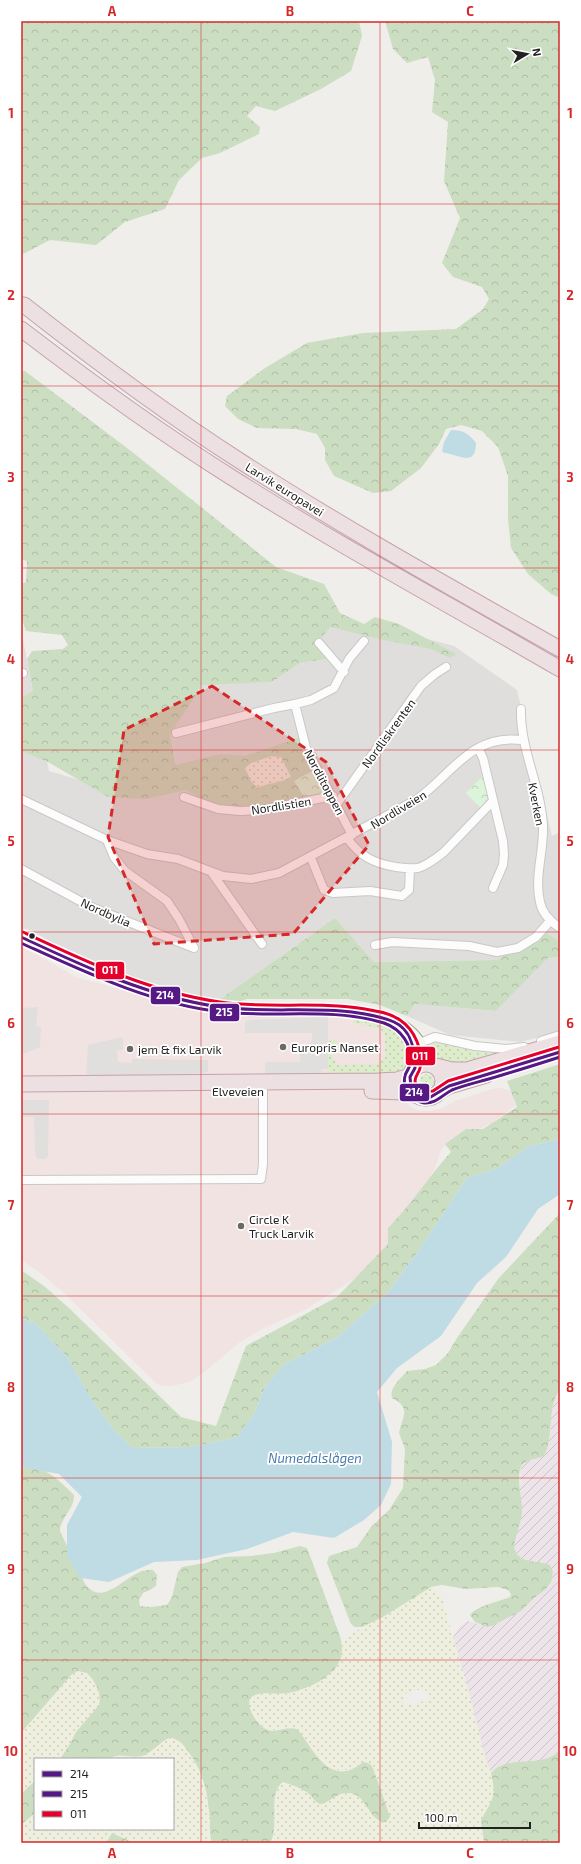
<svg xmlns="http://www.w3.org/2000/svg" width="581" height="1864" font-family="'Exo 2',sans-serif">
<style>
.residential{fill:#dfdedc}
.commercial{fill:#f1e3e1}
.industrial{fill:url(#industrial-furrows)}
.farmland{fill:url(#farmland-dots);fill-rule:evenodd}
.grass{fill:url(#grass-dots)}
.forest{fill:url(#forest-crowns);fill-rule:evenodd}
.park{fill:url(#park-crowns)}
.parking{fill:#e0dfde}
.water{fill:#bfdbe3}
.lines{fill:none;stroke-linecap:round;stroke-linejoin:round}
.street-casing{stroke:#c9c8c7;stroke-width:10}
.secondary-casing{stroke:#999a82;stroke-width:13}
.highway-casing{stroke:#c5a2ac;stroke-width:17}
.street{stroke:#fdfcfc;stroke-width:8}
.secondary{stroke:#f4f4ed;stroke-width:11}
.highway{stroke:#ece0e2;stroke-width:15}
.bus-1-casing{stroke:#fff;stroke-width:6}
.bus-2-casing{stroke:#fff;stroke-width:6}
.bus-3-casing{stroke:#fff;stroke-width:6}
.bus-1{stroke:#561885;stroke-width:3}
.bus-2{stroke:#561885;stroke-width:3}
.bus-3{stroke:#e4002b;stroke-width:3}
.marked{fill:#d62828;fill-opacity:0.2;stroke:#d62828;stroke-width:3;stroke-dasharray:8 5;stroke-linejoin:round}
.grid{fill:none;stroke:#d62828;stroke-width:1;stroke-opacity:0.55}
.bus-dot{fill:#222;stroke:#fff;stroke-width:1.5}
.poi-dot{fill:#6a6968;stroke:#fff;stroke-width:1.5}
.labels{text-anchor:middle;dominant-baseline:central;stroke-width:3.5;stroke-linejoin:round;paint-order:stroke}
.street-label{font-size:12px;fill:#222;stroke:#fff}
.poi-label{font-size:12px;fill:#222;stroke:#fff;text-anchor:start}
.water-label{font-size:13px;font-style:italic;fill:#4a7aab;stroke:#fff}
.line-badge{stroke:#fff;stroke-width:1.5}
.badge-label{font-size:11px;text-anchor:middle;font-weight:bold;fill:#fff}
.neatline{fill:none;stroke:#d62828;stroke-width:1.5}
.grid-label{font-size:13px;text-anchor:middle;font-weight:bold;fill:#d62828}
</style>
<defs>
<pattern id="industrial-furrows" width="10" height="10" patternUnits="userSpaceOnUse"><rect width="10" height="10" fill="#ede4e9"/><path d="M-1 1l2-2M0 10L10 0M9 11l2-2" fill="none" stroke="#cbc3c8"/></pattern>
<pattern id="farmland-dots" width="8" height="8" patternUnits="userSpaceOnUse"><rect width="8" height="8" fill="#efefdf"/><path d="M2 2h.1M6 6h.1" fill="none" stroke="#cdcdbf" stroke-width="1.8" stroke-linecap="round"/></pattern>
<pattern id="grass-dots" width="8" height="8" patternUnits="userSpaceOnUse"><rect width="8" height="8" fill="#ddeccb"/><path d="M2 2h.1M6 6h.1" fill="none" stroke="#bdcaae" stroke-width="1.8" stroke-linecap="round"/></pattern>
<pattern id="forest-crowns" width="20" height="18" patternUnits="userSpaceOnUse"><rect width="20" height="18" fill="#cbdec1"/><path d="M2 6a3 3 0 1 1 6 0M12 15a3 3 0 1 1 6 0" fill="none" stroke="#aebea6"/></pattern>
<pattern id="park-crowns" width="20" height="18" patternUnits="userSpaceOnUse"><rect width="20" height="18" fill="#daf5da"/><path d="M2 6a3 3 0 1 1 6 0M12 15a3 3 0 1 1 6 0" fill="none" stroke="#bbd2bb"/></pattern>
</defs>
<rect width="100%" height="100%" fill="#f0eeeb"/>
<!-- residential -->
<path class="residential" d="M372,624L454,646L517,690L552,836L560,832V941L546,933L496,960L374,962L335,918L216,1002L121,977L60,948L31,930L21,929V630L49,771L131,795L181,786L170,735L202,684L272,682L300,663L326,659L316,642L331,627Z
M560,957V1032L520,1042L450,1035L407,1016L415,1004L496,1011L548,958Z"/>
<!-- commercial -->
<path class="commercial" d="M21,947L45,959L76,977L199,1011L252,1016L334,1017L389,1027L402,1098L411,1107L419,1111H432L443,1108L455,1101L492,1089L501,1088L509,1090L513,1093L515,1106L492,1123L452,1141L442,1148L434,1171L388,1246L360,1275L305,1310L264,1328L240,1342L202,1374L189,1382L171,1386H162L157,1384L64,1293L38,1271L21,1260Z"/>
<!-- industrial -->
<path class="industrial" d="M560,1389V1750L554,1757L539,1761L514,1763L494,1769L491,1773L484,1753L469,1693L453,1637L460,1626L468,1621L481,1625H494L521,1611L534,1598L545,1590L543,1562H531L521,1559L515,1551L514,1546L522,1508L519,1490L521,1484L520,1471L523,1464L529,1460L544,1456L546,1452L551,1430L550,1417L553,1406L555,1396Z"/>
<!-- farmland -->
<path class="farmland" d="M271,756L281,757L291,776L284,781L268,784L257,788L251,781L245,768L251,763Z
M431,1587L436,1589L441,1594L469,1693L484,1753L494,1785V1796L491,1805L486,1811L481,1830L484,1843H270L275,1832L274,1814L277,1791L279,1785L283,1782L291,1784L308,1793L317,1803L328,1802L335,1796L345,1792L354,1793L386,1805L373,1768L370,1764L364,1763L349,1770H335L315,1755L297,1729L290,1727L269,1731L264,1729L251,1711L248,1704L249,1700L253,1696L259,1693H289L341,1660L342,1644L349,1636L362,1627L383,1617ZM421,1689L430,1692L428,1698L417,1704L411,1705L403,1703V1697L405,1694Z
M78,1671L87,1673L92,1678L98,1689L100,1700L99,1705L76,1732L70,1744L60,1759H35V1781L21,1794V1733L71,1675Z
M170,1738L177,1740L186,1748L202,1774L210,1818L209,1834L212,1843H134L112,1833L106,1843H21V1825L35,1813V1829H173V1759H109L113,1756L123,1755L142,1756Z"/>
<!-- grass -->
<path class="grass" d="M356,1018C381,1022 407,1024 409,1056C410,1065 409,1069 401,1074L257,1075L327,1074L328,1042L331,1039L337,1040V1054H333V1060H336L337,1065L378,1064L385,1057V1033L378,1028L354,1023L353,1020Z
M435,1042L471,1049L504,1053C491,1057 476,1064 462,1065C451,1066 426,1059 430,1045Z
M420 1081a7 7 0 1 1 14 0a7 7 0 1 1-14 0Z"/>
<!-- forest -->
<path class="forest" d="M21,21H359L362,36L351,71L321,89L275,111L256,106L247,116L260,127L259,134L220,153L202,158L179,180L165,209L125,222L96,245L50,240L21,255Z
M385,21H560V598L551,594L528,574L511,548L508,519V476L498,447L482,431L461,425L446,429L439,444L421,468L391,491L373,493L334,476L325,460V448L317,434L296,429L257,428L238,419L225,406L227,396L265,368L307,343L363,333L456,329L483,309L489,299L482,287L453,277L442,263L460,218L444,181L448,122L432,112L435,80L428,57L407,63L393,49Z
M21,371H25L131,451L276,567L324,584L340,613L364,624L375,617L399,624L456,654L450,658L431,649L379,639L331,627L317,642L326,659L300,663L272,682L202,685L170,735L176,765L220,754L245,756L299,738L329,795L246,811L216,806L186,790L145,799L108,797L48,762L21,751V698L33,691L27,659L32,651L63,649L68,645L62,635L26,631L21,616V584L26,582L27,561L21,559ZM271,756L281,757L291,777C281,783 269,783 257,788L251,781L245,768L251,763Z
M335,918L374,962L496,960L546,933L560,941V957L548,958L496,1011L415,1004L407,1016L380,1005L348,999H247L231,1004L216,1002Z
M560,1064V1139L530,1146L496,1169L467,1178L417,1253L388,1292L338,1337L283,1365L265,1387L254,1414L237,1437L226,1440L189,1447L133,1448L113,1429L90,1397L68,1358L37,1325L21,1317V1270L44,1286L70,1309L181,1417L216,1426L246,1346L337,1297L388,1244V1228C411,1205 429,1176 451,1152L445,1144L466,1129H483L517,1107L507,1081Z
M560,1213V1389C546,1409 555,1435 544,1456C538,1459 528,1459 523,1464C515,1472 522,1499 522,1509C522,1521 516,1534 514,1546C518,1566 537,1559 550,1565L553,1572L551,1582L545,1590L534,1598L521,1611L494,1625L487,1627L475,1622L470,1615C478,1605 498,1602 510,1597L511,1594L508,1590L498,1587L465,1589L442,1585L431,1587L383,1617L362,1627H355L351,1624L327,1563L329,1556L357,1547L371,1527L389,1510L403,1488L405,1449L399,1433C402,1417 412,1408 392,1398C389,1388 400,1379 407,1371L425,1369L436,1365L448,1353L457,1338L498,1279Z
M21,1468C46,1465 58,1480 74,1495C75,1509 60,1518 60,1531L85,1584C106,1611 128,1567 153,1570L157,1575L156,1586L150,1590L143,1593L139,1600L140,1606L150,1607L167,1605L172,1597L178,1572L182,1567L205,1563L224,1557L251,1556L274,1553L300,1546L307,1548L340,1636C342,1643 343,1654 340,1660C333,1678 305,1690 288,1693C278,1695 264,1691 255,1695C240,1701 258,1727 268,1730C275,1733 286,1726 297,1729C310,1743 324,1779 350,1770C355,1768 359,1765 364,1762L370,1764L373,1768L390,1817L386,1822C366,1821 368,1791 346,1793C337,1793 330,1802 321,1804C315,1803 313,1797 308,1793C303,1789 290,1784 283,1782C267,1792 280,1828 270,1843H212C209,1834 210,1827 210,1819C207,1791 204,1772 187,1750C183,1744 177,1738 170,1738C165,1738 152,1752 145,1755C133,1760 120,1751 109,1759H60L70,1744L76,1732L99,1705C102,1693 95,1681 87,1673L78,1671L71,1675L21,1733Z
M560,1750V1843H484L481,1820C492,1800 497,1798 491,1773C508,1753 542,1770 560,1750Z
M35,1781V1813L21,1825V1794Z
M112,1833L134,1843H106Z"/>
<!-- park -->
<path class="park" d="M314,770L329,795L306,800L294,781Z
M484,775L489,795L481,808L466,793Z"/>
<!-- parking -->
<path class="parking" d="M38,1007L36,1026L41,1027L40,1047L21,1055V1008Z
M328,1017V1069H321V1074H265V1062H300V1051H306L312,1040V1033H245V1022L248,1020Z
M118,1038H123V1050H117L118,1062L132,1063V1059L208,1060V1072L162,1077L104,1076H94L86,1073L88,1045Z
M21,1100H49L48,1156L45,1159H38L35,1154L34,1117H21Z"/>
<!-- water -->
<path class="water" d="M451,430C464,430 469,434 476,443C476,469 456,453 444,453L442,451L444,442Z
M560,1139V1194L538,1209L506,1257L477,1283L441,1336L397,1368L377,1392L392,1442L391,1484L381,1505L364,1520L334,1538L293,1532L247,1549L197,1560L154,1562L109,1582L80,1578L67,1556V1525L82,1497L59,1474L21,1467V1317L37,1325L68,1358L90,1397L113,1429L133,1448L189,1447L226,1440L237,1437L254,1414L265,1387L283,1365L338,1337L388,1292L417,1253L467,1178L496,1169L530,1146Z"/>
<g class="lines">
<!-- street casing -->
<g class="street-casing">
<path id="street" d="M319,643L344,672
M21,673H23
M521,709C520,750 541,786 543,826C544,852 534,877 540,902C542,913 551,922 560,928
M176,733L274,708L295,704
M478,748L483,758L503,841L504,854L503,865L493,888
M184,797L218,809L240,811L261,810L333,796
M21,799L107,840L114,857L125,871L167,901L179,919L194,948
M337,804L421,686L435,674L446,667
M352,835L306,748L295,704L311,700L334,688L349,659L364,641
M347,838C361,857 373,863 396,867C403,868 410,869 418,868C428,865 436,858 444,852L493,801
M107,840L147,854L178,859L223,876L251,879L279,873L416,800C453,774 470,734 522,740
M311,858L324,890L333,893L370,891L402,896L409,890L410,869
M21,869L91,907L194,948
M212,873L262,944
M375,945L392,942L469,946L497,952L518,948L536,937L550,921
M541,1041L560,1035
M415,1045L435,1037L475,1046L506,1049L524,1047
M21,1180L261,1179L263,1164V1082"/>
</g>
<!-- secondary casing -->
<g class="secondary-casing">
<path id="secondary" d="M21,937C68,959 115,984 167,996C194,1002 222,1008 250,1010C296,1012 366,1002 405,1028C418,1036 424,1051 431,1064
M409,1037L414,1045L415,1068"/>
</g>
<!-- highway casing -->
<g class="highway-casing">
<path id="highway" d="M24,305C94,360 165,413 240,461C344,528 452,588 560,649
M21,329C89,381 158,431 231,477C338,545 450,605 560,669
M409 1081a17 17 0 1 1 34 0a17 17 0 1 1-34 0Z
M436,1066L452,1070H467L560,1043
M21,1084L378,1081L397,1080L410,1076
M372,1091L406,1092L418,1096
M440,1091L449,1086L486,1075"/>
</g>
<!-- street -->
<use href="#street" class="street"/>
<!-- secondary -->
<use href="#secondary" class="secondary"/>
<!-- highway -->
<use href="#highway" class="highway"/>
<!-- bus-1 casing -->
<g class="bus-1-casing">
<path id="bus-1" d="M21,937C85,967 149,997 220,1007C264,1013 308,1007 352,1012C366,1014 381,1016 394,1022C412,1030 415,1050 415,1068L410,1077L411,1087L416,1095L421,1097L429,1098L449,1086L560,1052"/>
</g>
<!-- bus-2 casing -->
<g class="bus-2-casing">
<path id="bus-2" d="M21,943C85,972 151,1004 222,1012C275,1018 332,1007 384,1023C401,1029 413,1045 410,1064C410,1068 406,1071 405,1076C402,1088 411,1101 424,1103C436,1104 442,1095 452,1090C462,1086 474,1083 485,1080C510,1073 535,1065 560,1057"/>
</g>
<!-- bus-3 casing -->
<g class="bus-3-casing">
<path id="bus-3" d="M23,932C87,962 150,992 220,1002C268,1009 317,1001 365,1009C377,1011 390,1013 400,1020C415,1030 423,1050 420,1068C419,1073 415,1076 415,1081L417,1088L422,1092L433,1091L448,1081L559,1047"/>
</g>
<!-- bus-1 -->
<use href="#bus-1" class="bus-1"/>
<!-- bus-2 -->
<use href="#bus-2" class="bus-2"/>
<!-- bus-3 -->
<use href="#bus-3" class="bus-3"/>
</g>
<!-- marked area -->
<path class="marked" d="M212,686L326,762L369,845L293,934L154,944L108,837L124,730Z"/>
<!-- grid -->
<path class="grid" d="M201,21V1843M380,21V1843M21,204H560M21,386H560M21,568H560M21,750H560M21,932H560M21,1114H560M21,1296H560M21,1478H560M21,1660H560"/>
<!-- markers -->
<circle class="bus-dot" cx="32" cy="936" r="3.5"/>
<g class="poi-dot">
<circle cx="283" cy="1047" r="4"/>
<circle cx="130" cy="1049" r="4"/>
<circle cx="241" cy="1226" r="4"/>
</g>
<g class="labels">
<!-- street labels -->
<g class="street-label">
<text transform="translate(285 489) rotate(32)">Larvik europavei</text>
<text transform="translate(388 733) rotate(-54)">Nordliskrenten</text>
<text transform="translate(325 782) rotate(62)">Nordlitoppen</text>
<text transform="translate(537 804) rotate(79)">Kverken</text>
<text transform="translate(281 805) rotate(-9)">Nordlistien</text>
<text transform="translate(398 809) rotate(-31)">Nordliveien</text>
<text transform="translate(106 912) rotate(24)">Nordbylia</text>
<text x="238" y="1091">Elveveien</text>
</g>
<!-- poi labels -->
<g class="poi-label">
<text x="291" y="1047">Europris Nanset</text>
<text x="138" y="1049">jem &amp; fix Larvik</text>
<text x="249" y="1219">Circle K<tspan x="249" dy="14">Truck Larvik</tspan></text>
</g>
<!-- water labels -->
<g class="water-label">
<text x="315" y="1458">Numedalslågen</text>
</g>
</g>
<g class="line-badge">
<rect x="95" y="961" width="30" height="19" rx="4" fill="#e4002b"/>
<rect x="150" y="986" width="31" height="19" rx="4" fill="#561885"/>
<rect x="209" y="1003" width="31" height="19" rx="4" fill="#561885"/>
<rect x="405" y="1046" width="31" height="20" rx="4" fill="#e4002b"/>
<rect x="399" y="1083" width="31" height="19" rx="4" fill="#561885"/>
</g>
<g class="badge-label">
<text x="110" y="974">011</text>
<text x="165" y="999">214</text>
<text x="224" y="1016">215</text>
<text x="420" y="1060">011</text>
<text x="414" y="1096">214</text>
</g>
<!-- border -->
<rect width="581" height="1864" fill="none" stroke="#ffffff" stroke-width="44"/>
<!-- legend -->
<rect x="34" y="1758" width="140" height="72" fill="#ffffff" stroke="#a7a7a7"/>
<rect x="42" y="1771" width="20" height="6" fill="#561885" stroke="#a7a7a7"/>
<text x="70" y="1778" font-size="12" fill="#222222">214</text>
<rect x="42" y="1791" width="20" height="6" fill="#561885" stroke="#a7a7a7"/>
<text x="70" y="1798" font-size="12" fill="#222222">215</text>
<rect x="42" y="1811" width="20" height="6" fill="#e4002b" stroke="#a7a7a7"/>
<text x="70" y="1818" font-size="12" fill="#222222">011</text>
<!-- north arrow -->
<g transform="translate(527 54) rotate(80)" stroke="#ffffff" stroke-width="3" paint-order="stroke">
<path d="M0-3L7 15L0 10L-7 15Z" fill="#222222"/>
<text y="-6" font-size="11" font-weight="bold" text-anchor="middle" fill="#222222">N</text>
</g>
<!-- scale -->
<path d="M419 1822v6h111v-6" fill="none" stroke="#222222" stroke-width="2"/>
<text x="425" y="1822" font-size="12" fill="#222222" stroke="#ffffff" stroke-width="3" paint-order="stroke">100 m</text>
<rect x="22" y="22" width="537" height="1820" class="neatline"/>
<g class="grid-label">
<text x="112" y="16">A</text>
<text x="290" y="16">B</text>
<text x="470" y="16">C</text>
<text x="11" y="118">1</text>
<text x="570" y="118">1</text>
<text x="11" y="300">2</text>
<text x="570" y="300">2</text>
<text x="11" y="482">3</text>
<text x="570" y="482">3</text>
<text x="11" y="664">4</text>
<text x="570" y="664">4</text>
<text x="11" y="846">5</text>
<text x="570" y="846">5</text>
<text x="11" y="1028">6</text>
<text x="570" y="1028">6</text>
<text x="11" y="1210">7</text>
<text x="570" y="1210">7</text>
<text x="11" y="1392">8</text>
<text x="570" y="1392">8</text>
<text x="11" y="1574">9</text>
<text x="570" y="1574">9</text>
<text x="11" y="1756">10</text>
<text x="570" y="1756">10</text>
<text x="112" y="1858">A</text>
<text x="290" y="1858">B</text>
<text x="470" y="1858">C</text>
</g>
</svg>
